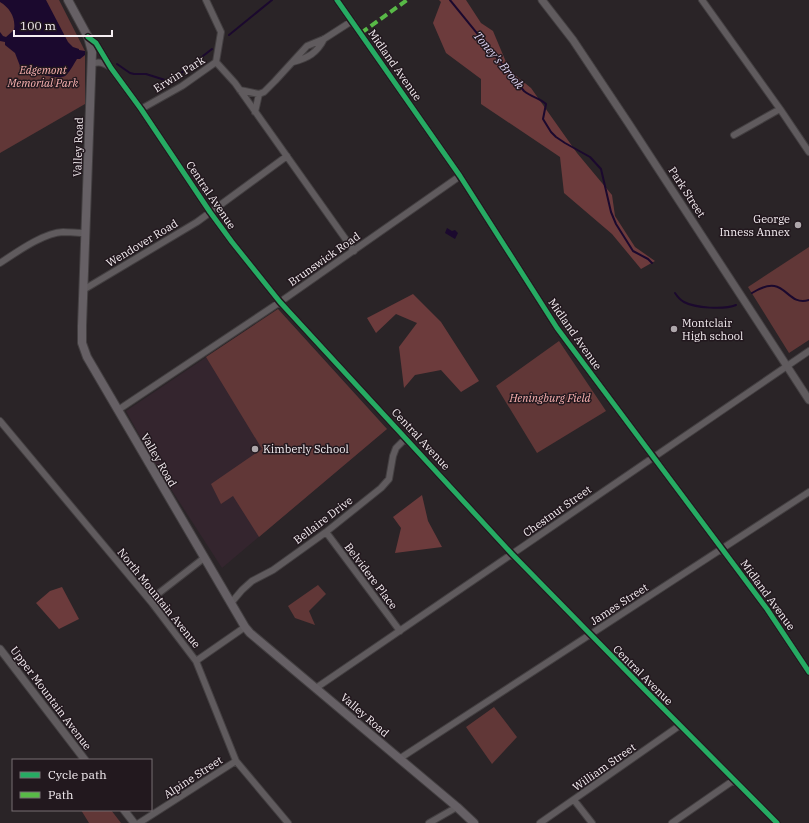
<svg xmlns="http://www.w3.org/2000/svg" width="809" height="823" font-family="'IBM Plex Serif',serif">
<style>
.built{fill:#34252e}
.green{fill:#613737}
.forest{fill:#6c3b3c}
.water{fill:#1b092e}
.lines{fill:none;stroke-linecap:round;stroke-linejoin:round}
.stream{stroke:#1b092e;stroke-width:2}
.minor-casing{stroke:#433f41;stroke-width:8}
.tertiary-casing{stroke:#433f41;stroke-width:9}
.secondary-casing{stroke:#433f41;stroke-width:10}
.minor{stroke:#605b5e;stroke-width:6}
.tertiary{stroke:#605b5e;stroke-width:7}
.secondary{stroke:#666065;stroke-width:8}
.quiet{stroke:#58b947;stroke-width:4;stroke-dasharray:8 4;stroke-linecap:butt}
.cycleway-casing{stroke:#22181e;stroke-width:8}
.cycleway{stroke:#26ab63;stroke-width:5}
.poi-dot{fill:#aea7ab;stroke:#22181e;stroke-width:1.5}
.labels{text-anchor:middle;dominant-baseline:central;stroke-width:3;stroke-linejoin:round;paint-order:stroke}
.street-label{font-size:11px;fill:#f5eef2;stroke:#22181e}
.park-label{font-size:11px;font-style:italic;fill:#fbb2b1;stroke:#22181e}
.poi-label{font-size:11px;fill:#f5eef2;stroke:#22181e;text-anchor:start}
.water-label{font-size:12px;font-style:italic;fill:#dfd5f4;stroke:#22181e}
</style>
<rect width="100%" height="100%" fill="#2a2427"/>
<!-- built -->
<path class="built" d="M278,309L387,429L222,568L158,469L126,411Z"/>
<!-- green -->
<path class="green" d="M0,0H59L85,51V104L0,153Z
M809,247V340L789,353L748,287Z
M278,309L387,429L259,537L233,496L221,504L211,484L262,449L206,357Z
M559,341L606,411L537,453L496,386Z
M318,585L326,594L309,611L315,625L295,618L288,606Z
M494,707L517,737L492,764L466,727Z
M81,810H111L121,823H89Z"/>
<!-- forest -->
<path class="forest" d="M439,0H466L481,23L493,31L506,62L515,75L531,88L577,153L612,195L615,216L635,247L655,261L641,269L612,234L564,193L560,157L481,104V79L446,53L433,23L441,2Z
M413,294L441,322L479,381L461,392L441,370L415,375L404,388L399,347L417,323L396,314L376,333L367,318Z
M422,495L428,521L442,547L395,553L401,528L393,517Z
M62,587L79,619L59,629L36,603L50,591Z"/>
<!-- water -->
<path class="water" d="M0,0H46L68,42L73,47L79,49V50L85,51V55L80,59H77C75,62 68,75 65,76C57,80 30,72 22,68L20,66L15,53L5,45V42L0,41V32L3,36L6,37L14,30C16,18 10,8 0,2Z
M447,228L452,231L455,230L458,233L455,239L445,233Z"/>
<g class="lines">
<!-- stream -->
<path class="stream" d="M450,0L524,91C531,97 540,98 546,104L543,119L551,132L556,137L565,143L590,157L601,169L611,212L616,224L633,251L648,259L652,263
M229,35L272,0
M117,64L130,73L134,74H146L165,80H170L176,77L212,49
M675,293C677,296 680,300 684,302C695,308 724,310 736,305
M752,293C787,271 784,307 809,300"/>
<!-- minor casing -->
<g class="minor-casing">
<path id="minor" d="M206,0L221,32L216,62
M337,0L460,176L557,328L767,609L809,672
M702,0L780,109L809,152
M88,37L96,43L111,68L141,109L210,212L232,242L280,302L512,554L646,691L777,823
M216,62L235,83L354,251
M293,62C308,58 317,53 324,39
M92,64C99,61 104,63 110,67
M240,90L259,94
M141,109L182,86L216,62
M255,112L259,94L264,92L275,81L307,46L324,39L352,21
M734,135L780,109
M0,263C17,252 43,233 63,232C70,232 78,233 85,233
M83,290L197,222L287,156
M118,410L280,302L460,176
M0,421L152,603L196,661L236,761L288,823
M326,532L400,631
M150,600L204,558
M231,603L242,590L252,581L273,570L326,532L381,488L389,479L393,456L396,448L406,438
M196,661L245,627
M316,688L809,351
M399,759L809,492
M574,800L592,823
M139,823L236,761
M429,823L457,807
M540,823L679,726
M672,823L734,780"/>
</g>
<!-- tertiary casing -->
<g class="tertiary-casing">
<path id="tertiary" d="M542,0L573,40L629,124L809,400
M0,649L85,760
M124,810L134,823"/>
</g>
<!-- secondary casing -->
<g class="secondary-casing">
<path id="secondary" d="M68,0L88,37L92,52L82,326V343L87,357L245,627L250,633L457,807L474,823"/>
</g>
<!-- minor -->
<use href="#minor" class="minor"/>
<!-- tertiary -->
<use href="#tertiary" class="tertiary"/>
<!-- secondary -->
<use href="#secondary" class="secondary"/>
<!-- quiet -->
<path class="quiet" d="M361,33L407,0"/>
<!-- cycleway casing -->
<g class="cycleway-casing">
<path id="cycleway" d="M337,0L460,176L557,328L767,609L809,672
M88,37L96,43L111,68L141,109L210,212L232,242L280,302L512,554L646,691L777,823"/>
</g>
<!-- cycleway -->
<use href="#cycleway" class="cycleway"/>
</g>
<!-- markers -->
<g class="poi-dot">
<circle cx="798" cy="225" r="4"/>
<circle cx="674" cy="329" r="4"/>
<circle cx="255" cy="449" r="4"/>
</g>
<g class="labels">
<!-- street labels -->
<g class="street-label">
<text transform="translate(395 65) rotate(55)">Midland Avenue</text>
<text transform="translate(179 74) rotate(-32)">Erwin Park</text>
<text transform="translate(78 147) rotate(-88)">Valley Road</text>
<text transform="translate(687 192) rotate(57)">Park Street</text>
<text transform="translate(211 195) rotate(56)">Central Avenue</text>
<text transform="translate(142 243) rotate(-31)">Wendover Road</text>
<text transform="translate(324 259) rotate(-35)">Brunswick Road</text>
<text transform="translate(575 334) rotate(55)">Midland Avenue</text>
<text transform="translate(421 439) rotate(47)">Central Avenue</text>
<text transform="translate(159 460) rotate(60)">Valley Road</text>
<text transform="translate(557 511) rotate(-35)">Chestnut Street</text>
<text transform="translate(323 520) rotate(-37)">Bellaire Drive</text>
<text transform="translate(371 576) rotate(53)">Belvidere Place</text>
<text transform="translate(768 595) rotate(54)">Midland Avenue</text>
<text transform="translate(159 598) rotate(51)">North Mountain Avenue</text>
<text transform="translate(619 604) rotate(-33)">James Street</text>
<text transform="translate(643 675) rotate(45)">Central Avenue</text>
<text transform="translate(51 698) rotate(53)">Upper Mountain Avenue</text>
<text transform="translate(365 715) rotate(41)">Valley Road</text>
<text transform="translate(604 767) rotate(-35)">William Street</text>
<text transform="translate(193 777) rotate(-33)">Alpine Street</text>
</g>
<!-- park labels -->
<g class="park-label">
<text x="43" y="70">Edgemont<tspan x="43" dy="13">Memorial Park</tspan></text>
<text x="550" y="398">Heningburg Field</text>
</g>
<!-- poi labels -->
<g class="poi-label">
<text x="790" y="219" text-anchor="end">George<tspan x="790" dy="13">Inness Annex</tspan></text>
<text x="682" y="323">Montclair<tspan x="682" dy="13">High school</tspan></text>
<text x="263" y="449">Kimberly School</text>
</g>
<!-- water labels -->
<g class="water-label">
<text transform="translate(499 60) rotate(50)">Toney's Brook</text>
</g>
</g>
<!-- legend -->
<rect x="12" y="759" width="140" height="52" fill="#22181e" stroke="#766e73"/>
<rect x="20" y="772" width="20" height="6" fill="#26ab63" stroke="#766e73"/>
<text x="48" y="779" font-size="12" fill="#f5eef2">Cycle path</text>
<rect x="20" y="792" width="20" height="6" fill="#58b947" stroke="#766e73"/>
<text x="48" y="799" font-size="12" fill="#f5eef2">Path</text>
<!-- scale -->
<path d="M14 30v6h98v-6" fill="none" stroke="#f5eef2" stroke-width="2"/>
<text x="20" y="30" font-size="12" fill="#f5eef2" stroke="#22181e" stroke-width="3" paint-order="stroke">100 m</text>
</svg>
